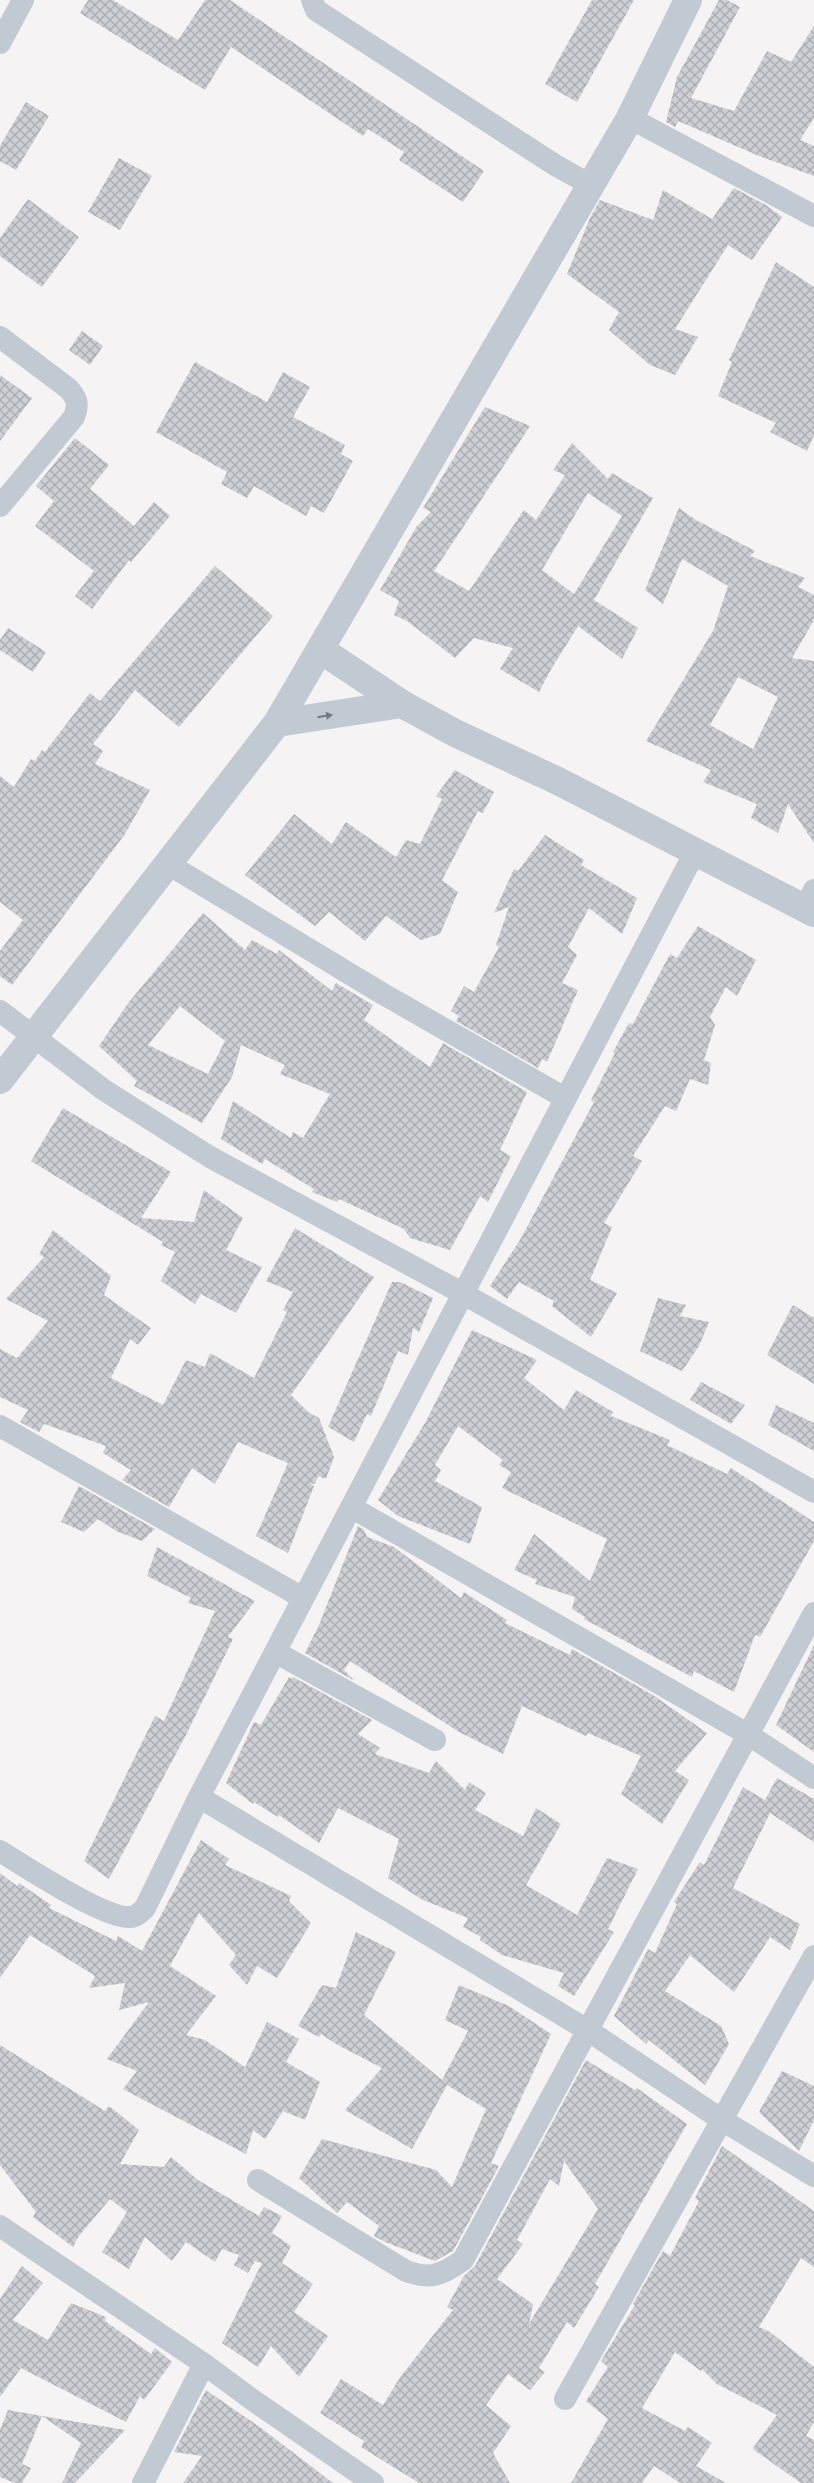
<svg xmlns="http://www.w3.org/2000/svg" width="814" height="2483" font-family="'Exo 2',sans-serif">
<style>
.building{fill:url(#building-cross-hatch);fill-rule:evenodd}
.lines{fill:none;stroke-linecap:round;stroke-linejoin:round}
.minor{stroke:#c1cad2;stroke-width:22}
.tertiary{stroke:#c1cad2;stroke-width:28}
.oneway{fill:#6e7983}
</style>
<defs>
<pattern id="building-cross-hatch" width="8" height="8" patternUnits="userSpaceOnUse" patternTransform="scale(1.25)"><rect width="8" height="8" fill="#cdcfd5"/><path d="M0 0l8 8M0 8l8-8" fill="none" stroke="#a8abb0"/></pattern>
</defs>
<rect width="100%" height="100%" fill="#f5f3f3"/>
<!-- building -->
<path class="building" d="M88,0H113L178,40L205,0H230L484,171L463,202L399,160L404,152L368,129L363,136L231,47L205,90L80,13Z
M592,0H634L577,102L545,84Z
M719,0H727L740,7L691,98L734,111L767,51L791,62L814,26V118L800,140L814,146V176L759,156L678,121L675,127L666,122L677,77Z
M26,102L49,116L16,170L0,161V146Z
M119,158L152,176L120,230L88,212Z
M734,188L766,205L782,217L752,260L728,245L675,329L698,337L675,375L650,365L609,330L619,312L567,274L590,218L600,200L653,220L663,190L712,219Z
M28,199L79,237L42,287L0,256V238Z
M776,262L814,287V435L807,451L770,432L776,423L718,396L732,362L729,360Z
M82,331L103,346L90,365L69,350Z
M195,362L267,402L283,372L310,387L293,417L345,445L341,454L353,461L324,513L311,506L306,516L254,486L247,498L221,484L227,472L156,432Z
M0,375L32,398L0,441Z
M485,407L530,426L434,571L469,591L524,510L536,520L565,475L553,470L572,443L608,479L612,473L653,498L594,600L638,628L622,659L578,626L550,671L539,692L500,669L513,648L474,638L455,658L407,621L394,615L399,601L380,590L417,526L431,512L423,508ZM588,493L622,516L574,594L542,570Z
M75,438L109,465L90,489L134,526L154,502L170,516L131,562L129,560L92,609L75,596L94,571L35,526L54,501L36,486Z
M679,508L696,520L755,551L750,556L805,578L798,587L814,595V620L792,658L814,661V843L788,804L778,833L751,818L757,804L703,782L711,770L646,741L713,631L728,586L682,559L663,604L645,590ZM738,677L778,697L753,749L710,725Z
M215,566L273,616L179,727L135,690L93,744L103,751L95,764L150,790L125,834L12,985L0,976V951L23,920L0,902V776L14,787L31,759L35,761L42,750L45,752L90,693L100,701Z
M8,628L46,652L33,672L0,650V640Z
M455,770L494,792L483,813L478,811L442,880L458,892L440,934L421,940L386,916L365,941L329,912L315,926L245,875L294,814L332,844L346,822L396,857L406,840L420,844L442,799L436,796Z
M545,835L584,860L581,865L637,898L622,934L589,908L568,947L577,955L562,983L578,990L547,1062L542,1059L538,1068L456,1021L459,1016L451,1011L464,986L474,992L499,947L496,945L509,907L494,913L514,869L518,871Z
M203,913L245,950L252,940L277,954L279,950L332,991L336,983L373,1005L364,1020L430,1067L443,1043L527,1092L500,1150L511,1156L488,1202L480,1196L450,1250L410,1238L404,1229L339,1199L337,1202L312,1192L314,1189L265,1159L262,1164L221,1139L233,1101L291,1138L293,1132L303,1138L330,1094L280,1074L285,1065L241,1045L232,1077L202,1123L134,1086L137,1081L99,1046L129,1002ZM180,1006L225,1041L208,1074L148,1045Z
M698,926L756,960L737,996L726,987L710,1017L715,1025L704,1060L711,1063L708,1085L690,1079L676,1111L665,1106L633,1156L642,1161L604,1223L612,1227L590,1280L617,1293L591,1337L552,1306L554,1301L519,1282L507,1299L490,1286L520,1240L594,1102L591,1100L615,1053L613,1052L629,1023L633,1024L670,954L677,958Z
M63,1108L171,1172L141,1218L194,1222L204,1190L243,1218L226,1250L262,1267L236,1313L201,1294L195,1304L161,1281L175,1252L161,1245L163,1242L31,1161Z
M295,1228L374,1277L291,1395L308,1412L319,1418L334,1457L326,1479L318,1476L315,1484L310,1483L314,1486L288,1553L256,1536L288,1463L238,1442L215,1484L192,1468L169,1507L122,1480L131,1470L103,1453L106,1446L44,1424L39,1432L20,1422L28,1410L0,1397V1349L17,1358L48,1321L6,1299L44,1257L39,1254L53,1230L111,1276L104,1295L151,1328L138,1345L130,1339L111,1378L163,1405L186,1360L205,1367L210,1353L254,1378L287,1312L283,1310L293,1292L266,1281Z
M392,1282H400L433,1298L419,1332L413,1328L408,1355L398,1351L371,1416L367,1414L354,1442L328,1427Z
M658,1298L686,1305L680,1316L709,1322L699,1346L682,1371L640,1351Z
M793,1305L814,1318V1384L767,1355Z
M472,1330L537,1360L524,1378L564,1410L576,1390L613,1412L611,1416L670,1440L667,1445L727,1474L731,1468L814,1522V1541L760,1637L755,1635L734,1692L694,1671L692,1677L584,1619L585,1617L572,1609L575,1597L535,1584L537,1580L514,1570L534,1534L590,1581L607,1539L502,1488L511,1472L499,1465L503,1460L458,1426L435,1465L441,1470L435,1481L482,1507L470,1544L398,1516L378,1500L425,1423Z
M701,1382L745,1405L731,1424L690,1400Z
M776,1405L814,1423V1451L768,1425Z
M79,1486L155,1529L142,1541L116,1531L98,1519L84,1532L61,1522Z
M358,1526L364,1530L367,1537L394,1547L461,1598L464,1592L507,1620L505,1623L570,1655L572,1649L653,1695L707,1733L675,1771L689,1780L662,1824L621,1794L641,1756L588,1733L586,1736L522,1706L503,1754L459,1732L350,1661L344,1670L355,1681L305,1653L319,1625Z
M157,1547L255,1601L228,1637L233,1639L186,1735L109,1879L84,1861L155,1716L164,1721L215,1611L188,1603L191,1598L147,1576Z
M814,1645V1752L776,1725Z
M289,1677L292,1679L293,1677L372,1720L358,1734L380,1748L375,1754L429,1773L436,1761L465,1790L469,1782L486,1793L475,1810L523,1836L536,1808L561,1824L526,1885L577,1915L607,1858L638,1869L608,1929L614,1932L574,1996L558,1986L564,1973L502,1955L480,1940L481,1937L463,1927L468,1918L423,1900L388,1878L399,1839L338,1808L319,1843L279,1815L278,1817L254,1802L253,1804L226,1783L254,1722L261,1725Z
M777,1778L814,1799V1842L770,1813L733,1888L800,1924L790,1950L770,1937L734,1992L690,1955L665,1991L721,2026L729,2044L705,2085L649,2040L646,2044L614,2016L648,1949L655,1953L677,1904L674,1902L700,1862L704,1865L743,1787L765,1800Z
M201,1840L229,1859L225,1865L291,1896L289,1901L311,1923L277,1978L257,1966L247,1985L229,1965L236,1955L199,1913L170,1966L216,1996L186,2035L205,2040L245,2067L267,2022L299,2039L286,2062L320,2082L305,2120L283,2111L265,2139L253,2130L246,2154L123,2089L137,2071L107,2059L149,2002L119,2010L125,1983L89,1988L95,1976L30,1935L0,1978V1873L17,1886L19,1883L51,1905L49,1908L116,1941L118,1936L142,1951Z
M356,1932L396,1952L364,2015L442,2080L468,2031L445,2020L459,1985L509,2006L551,2034L491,2163L499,2166L453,2251L435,2261L385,2242L374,2236L379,2226L347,2202L337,2213L299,2178L322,2139L436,2170L452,2187L486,2109L447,2085L412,2149L345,2110L382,2068L336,2044L321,2034L319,2037L298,2026L322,1985L336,1988Z
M0,2045L105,2111L109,2106L139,2130L120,2164L164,2167L171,2157L198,2180L259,2216L264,2207L282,2216L272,2233L291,2246L282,2263L313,2284L294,2312L328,2336L299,2377L271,2346L258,2367L222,2343L262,2263L255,2261L248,2273L234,2265L239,2255L222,2249L215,2262L186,2242L172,2261L145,2237L129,2269L102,2252L127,2212L110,2199L79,2236L73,2247L33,2217L36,2212L0,2165Z
M586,2060L635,2090L637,2088L687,2124L595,2284L599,2287L574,2328L567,2322L539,2368L545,2372L530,2390L508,2374L486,2405L511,2426L493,2453L510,2483H419L361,2447L364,2441L320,2413L341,2379L383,2405L401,2376L453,2310L447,2307L464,2276L475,2266ZM564,2161L598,2209L529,2324L533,2304L497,2279L523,2244L517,2240L550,2179L559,2186Z
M782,2071L814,2086V2120L799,2151L759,2112Z
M722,2146L814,2211V2267L801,2258L759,2327L770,2332L814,2367V2422L806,2436L814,2440V2483H801L754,2450L753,2448L777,2415L717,2384L702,2369L701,2371L675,2352L642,2408L685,2431L688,2427L712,2443L696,2466L726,2483H680L654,2466L642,2483H571L608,2419L586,2401L608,2367L601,2361L635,2305L633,2304L663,2251L670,2256L699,2201L695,2198Z
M22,2266L43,2283L13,2320L48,2340L71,2303L106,2317L105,2321L151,2354L155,2348L172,2362L144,2400L140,2396L126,2422L21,2368L0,2397V2299Z
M206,2390L261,2428L333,2483H183L202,2456L174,2452Z
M8,2410L42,2416L125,2430L75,2483H62L81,2443L42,2416L22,2464L31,2468L22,2483H15L0,2477V2430Z"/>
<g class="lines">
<!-- minor -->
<path class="minor" d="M312,0L316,10L555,165L591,185
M0,43L23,0
M630,118L814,216
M0,337L69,389C77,399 79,404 74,417L0,506
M695,852L199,1797L589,2031L722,2120L814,2176
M168,864L378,991L565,1098
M805,908L814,890
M0,1011L104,1090L210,1157L462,1293L814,1492
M0,1426L303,1598
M351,1507L749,1735L814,1778
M275,1652L435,1740
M0,1851C24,1866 105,1919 130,1917C136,1917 141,1912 145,1908L199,1797
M258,2180L406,2271C430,2280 442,2275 463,2260L814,1613
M0,2226L204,2364L250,2398L373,2483
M565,2399L814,1956
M143,2483L204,2364"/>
<!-- tertiary -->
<path class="tertiary" d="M321,650L402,704L455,733L558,781L814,913
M277,723L402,704
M0,1080L277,723L630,118L688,0"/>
</g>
<!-- one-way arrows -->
<defs><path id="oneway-solid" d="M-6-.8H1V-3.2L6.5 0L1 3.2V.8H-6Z" transform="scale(1.25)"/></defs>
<use class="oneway" href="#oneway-solid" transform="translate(325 716) rotate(-9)"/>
</svg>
